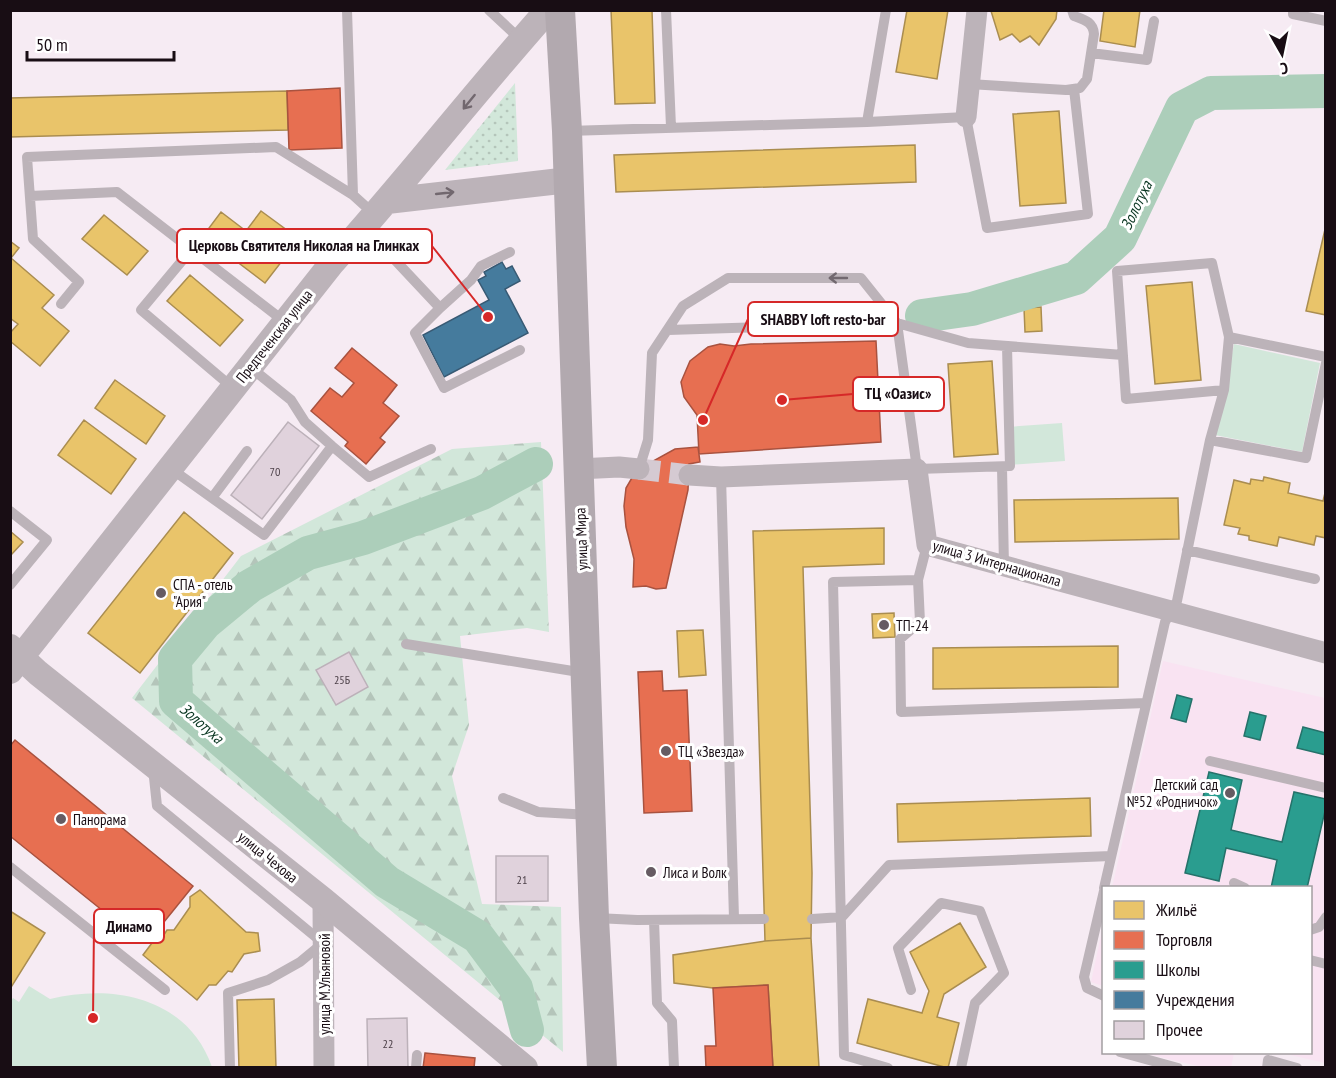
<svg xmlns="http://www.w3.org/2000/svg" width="1336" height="1078" font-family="'PT Sans Narrow',sans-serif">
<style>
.built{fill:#f9e3f2}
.grass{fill:url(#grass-dots)}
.forest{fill:url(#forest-firs)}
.green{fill:#d2e7da}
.homes{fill:#e9c46a;stroke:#aa8d50;stroke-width:1.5}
.shops{fill:#e76f51;stroke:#a9523f;stroke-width:1.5}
.schools{fill:#2a9d8f;stroke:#25726a;stroke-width:1.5}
.public{fill:#457b9d;stroke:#385a74;stroke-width:1.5}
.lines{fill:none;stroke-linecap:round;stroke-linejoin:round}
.river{stroke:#acceba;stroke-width:34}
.building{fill:#e0d2dc;stroke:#bcb1b9;stroke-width:1.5}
.minor-tunnel{stroke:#d5cad2;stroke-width:21;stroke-dasharray:21 10;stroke-linecap:butt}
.service{stroke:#bcb3b9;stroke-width:10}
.minor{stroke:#bcb3b9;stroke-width:21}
.tertiary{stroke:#bcb3b9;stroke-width:26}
.secondary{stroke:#b2a9af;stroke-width:30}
.oneway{stroke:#72686f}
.poi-dot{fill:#665b62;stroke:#fff;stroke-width:2}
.labels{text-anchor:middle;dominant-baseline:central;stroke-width:6;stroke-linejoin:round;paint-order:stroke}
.number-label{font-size:12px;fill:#4b3f47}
.street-label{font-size:15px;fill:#180d14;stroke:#fff}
.poi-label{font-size:15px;fill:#180d14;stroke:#fff;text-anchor:start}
.water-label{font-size:16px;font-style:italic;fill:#083520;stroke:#fff}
.leader{fill:none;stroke:#d62828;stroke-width:2}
.callout-dot{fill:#d62828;stroke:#fff;stroke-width:2}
.callout{fill:#fff;stroke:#d62828;stroke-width:2}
.callout-label{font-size:16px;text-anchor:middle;font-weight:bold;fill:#180d14}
</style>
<defs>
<pattern id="grass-dots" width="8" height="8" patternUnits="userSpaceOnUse" patternTransform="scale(1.5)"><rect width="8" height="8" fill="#d2e7da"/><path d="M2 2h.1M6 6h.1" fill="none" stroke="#b4c5ba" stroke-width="1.8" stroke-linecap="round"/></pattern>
<pattern id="forest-firs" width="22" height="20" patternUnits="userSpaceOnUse" patternTransform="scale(1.5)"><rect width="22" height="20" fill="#d2e7da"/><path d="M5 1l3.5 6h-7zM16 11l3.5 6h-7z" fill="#b4c5ba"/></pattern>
</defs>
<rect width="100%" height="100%" fill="#f6ebf3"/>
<!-- built -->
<path class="built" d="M1163,661L1325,698V1063L1282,1053L1310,1052V888H1112Z
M1103,926V986L1091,982Z
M1143,1053H1234L1231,1068L1202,1067Z"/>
<!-- grass -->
<path class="grass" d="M515,83L518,161L445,170Z"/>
<!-- forest -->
<path class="forest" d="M541,442L549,632L527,628L460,636L469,725L452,776L482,904L561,907L563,1052L132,698L241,556L452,449Z"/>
<!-- green -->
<path class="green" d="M1234,344L1320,363L1302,452L1215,435Z
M1062,423L1065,461L1009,465L1007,427Z
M29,986L50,999C114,983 188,998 212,1067H11V1001L13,998L19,1002Z"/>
<!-- homes -->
<path class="homes" d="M611,10H652L655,103L615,104Z
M907,10H948L937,79L896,72Z
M1057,10L1056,19L1039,45L1030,36L1020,42L1012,34L1000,40L991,11Z
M1104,10H1140L1135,47L1100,41Z
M287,91L288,130L10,137V98Z
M1059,111L1066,203L1020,206L1013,114Z
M915,145L916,182L616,192L614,155Z
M261,211L299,239L265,283L203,236L221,212L246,231Z
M104,215L148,251L127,275L82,239Z
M1326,225V315L1306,311Z
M10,241L19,248L11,258L54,295L42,308L69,331L40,366L10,341V333L18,324L10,318Z
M190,275L243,320L220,346L167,301Z
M1192,282L1201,380L1155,384L1146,286Z
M1041,307L1042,331L1025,332L1024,308Z
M992,361L998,454L954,457L948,364Z
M115,380L165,416L146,444L95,408Z
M84,420L136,459L111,494L58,455Z
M1264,477L1290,483L1288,493L1323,501L1326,489V538L1316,536L1314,545L1279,537L1277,546L1249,540V536L1238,534L1240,528L1224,525L1234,480L1250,484L1251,479L1263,481Z
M1178,498L1179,539L1015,542L1014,500Z
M184,512L233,553L140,673L88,633Z
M884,528V564L803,567L812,873L811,938L765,941L753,531Z
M10,531L23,542L10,556Z
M894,613L895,637L873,638L872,614Z
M703,630L706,675L679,677L677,631Z
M1118,646V687L933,689V648Z
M1090,798L1091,836L898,842L897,804Z
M200,890L246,932L258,933L260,951L244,954L232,972L228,971L216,985H209L197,1000L143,955L152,943L160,941L167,930H174L190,907V897Z
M10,911L45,933L10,989Z
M960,923L986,967L944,994L937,1017L959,1023L948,1068L857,1043L868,999L922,1013L929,991L910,952Z
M811,938L819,1067L823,1068H773L768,985L713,988L674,983L673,955L765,941Z
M274,999L276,1068H239L237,1000Z"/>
<!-- shops -->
<path class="shops" d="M340,88L342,148L289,150L287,91Z
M876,341L881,442L699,454L697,415L684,397L681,382L690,361L708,347L720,344L734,346L751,344Z
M352,348L397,385L383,403L399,416L380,438L385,442L366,464L345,446L348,442L311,411L330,388L342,397L354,383L335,368Z
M698,447L700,462L689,464L688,490L666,588L656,589L646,586L633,587L634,559L626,527L624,506L626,488L633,476L644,466L675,449Z
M662,671L663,691L687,690L692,811L644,813L638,672Z
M15,740L193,886L160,927L139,909L129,921L123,917L118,923L10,836V746Z
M768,985L773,1068H706L705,1046H716L713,988Z
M425,1053L475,1058L474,1068H423Z"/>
<!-- schools -->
<path class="schools" d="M1177,695L1192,699L1186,722L1171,718Z
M1250,712L1266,716L1260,740L1244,736Z
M1303,727L1326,733V755L1297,748Z
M1209,772L1242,780L1231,830L1282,842L1294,792L1326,799V807L1307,888H1271L1277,860L1226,848L1219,881L1185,873Z"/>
<!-- public -->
<path class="public" d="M502,262L506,269L512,266L520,281L505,289L528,333L444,377L423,335L489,300L478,280L486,276L484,272Z"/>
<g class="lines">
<!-- river -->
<path class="river" d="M922,316L972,309L1076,278L1120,238L1182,108L1211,93L1326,91
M527,1030L516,988L478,937L387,882L176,701L175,659L205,623L250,586L308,553L363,538L482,493L536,464"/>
</g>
<!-- building -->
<path class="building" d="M288,422L319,446L262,519L231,495Z
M349,652L368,687L336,705L316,670Z
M496,856H548V901L496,902Z
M407,1018L408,1068H368L367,1019Z"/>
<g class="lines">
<!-- minor-tunnel -->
<path class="minor-tunnel" d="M639,469L689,475"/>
<!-- service -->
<path class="service" d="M347,10L353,195
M489,10L521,40
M666,10L671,127
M1293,10V14L1326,21
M1091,53L1147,60L1154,21
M969,84L1066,90L1080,88L1087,79L1094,34C1093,22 1085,20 1074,16L1072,10
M867,122L886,10
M568,131L867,122L966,117L987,228L1088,214L1074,89
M30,196L117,192L285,322
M364,227L440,308L415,333L444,388L520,350
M191,250L141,310L233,388
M1212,263L1229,337L1224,390L1126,399L1117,271Z
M61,304L79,282L33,239L27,157L276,147L353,195L374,214
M440,308L471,280L481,266L510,252
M668,330L897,323L968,343L1123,355
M1229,337L1326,357
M250,367L291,400L305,422L332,446
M1210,440L1306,458L1326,363
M1002,467L1004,566
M170,468L264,535L332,446L369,477L431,449
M639,469L648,440L652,353L683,306L728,278H861L897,323L917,469L1010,466L1007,346
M721,477L734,918
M212,498L247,451
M10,511L47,540L10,585
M1187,550L1315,579
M918,580L920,622L900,639L901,712L1146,703
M406,644L585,673
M1210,761L1326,788
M153,768L157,806L323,943L300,962L268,980L228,993L230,1068
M503,798L538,812L590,815
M10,867L165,990
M1234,883L1245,888
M1104,888L1165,622L1177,601L1210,440L1224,390
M1104,891L1084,977L1087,988L1104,996
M596,918L637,920L764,919
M812,919L842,917L889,865L1111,856
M654,920L657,1003L672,1021L674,1068
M1310,930L1319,927L1326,917
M1310,960L1326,964
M911,990L898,948L941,903L980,911L1004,973L975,1003L961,1068
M1120,1052L1178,1068
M416,1068L417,1055
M888,1068L844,1055L833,582L918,580L927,545
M1267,1068L1268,1060L1297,1068"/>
<!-- minor -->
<path class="minor" d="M966,117L977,10
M578,469L619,467L639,469
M689,475L721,477L917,469L927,545L1326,653
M323,900L324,1068"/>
<!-- tertiary -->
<path class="tertiary" d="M387,201L569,180
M10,647L38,673L323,900L525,1068
M10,671L332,263C406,181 474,93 548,10"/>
<!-- secondary -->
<path class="secondary" d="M560,10L567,131L594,918L602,1068"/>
</g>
<!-- one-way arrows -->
<defs><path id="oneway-shaft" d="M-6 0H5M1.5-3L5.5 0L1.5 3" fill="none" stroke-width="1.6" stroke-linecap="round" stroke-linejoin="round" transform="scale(1.5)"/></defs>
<g class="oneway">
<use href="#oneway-shaft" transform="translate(469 102) rotate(129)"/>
<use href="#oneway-shaft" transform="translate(445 193) rotate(-6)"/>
<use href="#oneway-shaft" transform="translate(838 278) rotate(-180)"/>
</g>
<!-- markers -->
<g class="poi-dot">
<circle cx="161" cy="593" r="6"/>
<circle cx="884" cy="625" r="6"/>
<circle cx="666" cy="751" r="6"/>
<circle cx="1230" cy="793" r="6"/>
<circle cx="61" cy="819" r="6"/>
<circle cx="651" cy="872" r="6"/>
</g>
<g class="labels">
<!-- number labels -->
<g class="number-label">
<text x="275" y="471">70</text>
<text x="342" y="679">25Б</text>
<text x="522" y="879">21</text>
<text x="388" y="1043">22</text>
</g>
<!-- street labels -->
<g class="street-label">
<text transform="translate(274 336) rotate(-52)">Предтеченская улица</text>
<text transform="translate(581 539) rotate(-92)">улица Мира</text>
<text transform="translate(997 563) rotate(16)">улица 3 Интернационала</text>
<text transform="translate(268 857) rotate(39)">улица Чехова</text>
<text transform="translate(324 984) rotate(-90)">улица М.Ульяновой</text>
</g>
<!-- poi labels -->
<g class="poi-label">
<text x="173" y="584">СПА - отель<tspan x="173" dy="17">"Ария"</tspan></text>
<text x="896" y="625">ТП-24</text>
<text x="678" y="751">ТЦ «Звезда»</text>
<text x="1218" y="784" text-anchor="end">Детский сад<tspan x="1218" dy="17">№52 «Родничок»</tspan></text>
<text x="73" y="819">Панорама</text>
<text x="663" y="872">Лиса и Волк</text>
</g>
<!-- water labels -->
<g class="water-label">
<text transform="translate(1136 205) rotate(-64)">Золотуха</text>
<text transform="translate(202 723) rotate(41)">Золотуха</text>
</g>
</g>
<!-- callouts -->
<path class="leader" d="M488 317L432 246M703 420L748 319M782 400L853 394M93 1018L94 926"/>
<g class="callout-dot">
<circle cx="488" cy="317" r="6"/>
<circle cx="703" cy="420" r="6"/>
<circle cx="782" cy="400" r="6"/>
<circle cx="93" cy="1018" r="6"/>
</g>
<g class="callout">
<rect x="177" y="229" width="255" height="34" rx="6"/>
<rect x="748" y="302" width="150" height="34" rx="6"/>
<rect x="853" y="377" width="91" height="34" rx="6"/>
<rect x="94" y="909" width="70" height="34" rx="6"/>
</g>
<g class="callout-label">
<text x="304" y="251">Церковь Святителя Николая на Глинках</text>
<text x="823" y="325">SHABBY loft resto-bar</text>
<text x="898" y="399">ТЦ «Оазис»</text>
<text x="129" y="932">Динамо</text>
</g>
<!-- border -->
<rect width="1336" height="1078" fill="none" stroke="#180d14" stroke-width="24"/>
<!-- legend -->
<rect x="1102" y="886" width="210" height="168" fill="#ffffff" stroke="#a39ea1" stroke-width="1.5"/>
<rect x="1114" y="901" width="30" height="18" fill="#e9c46a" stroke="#a39ea1" stroke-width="1.5"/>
<text x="1156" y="916" font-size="18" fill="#180d14">Жильё</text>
<rect x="1114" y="931" width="30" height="18" fill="#e76f51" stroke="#a39ea1" stroke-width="1.5"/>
<text x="1156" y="946" font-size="18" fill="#180d14">Торговля</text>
<rect x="1114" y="961" width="30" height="18" fill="#2a9d8f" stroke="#a39ea1" stroke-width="1.5"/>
<text x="1156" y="976" font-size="18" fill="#180d14">Школы</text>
<rect x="1114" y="991" width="30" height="18" fill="#457b9d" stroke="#a39ea1" stroke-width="1.5"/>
<text x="1156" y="1006" font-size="18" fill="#180d14">Учреждения</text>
<rect x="1114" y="1021" width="30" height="18" fill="#e0d2dc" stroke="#a39ea1" stroke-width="1.5"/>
<text x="1156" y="1036" font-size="18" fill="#180d14">Прочее</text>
<!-- north arrow -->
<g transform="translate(1282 54) rotate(171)" stroke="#ffffff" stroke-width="4.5" paint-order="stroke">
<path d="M0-4.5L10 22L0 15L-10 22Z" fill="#180d14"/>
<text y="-9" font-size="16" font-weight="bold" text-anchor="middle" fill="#180d14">С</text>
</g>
<!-- scale -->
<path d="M27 51v9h147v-9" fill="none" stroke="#180d14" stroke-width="3"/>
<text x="36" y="51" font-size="18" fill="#180d14" stroke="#ffffff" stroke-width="4.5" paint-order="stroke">50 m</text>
</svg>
